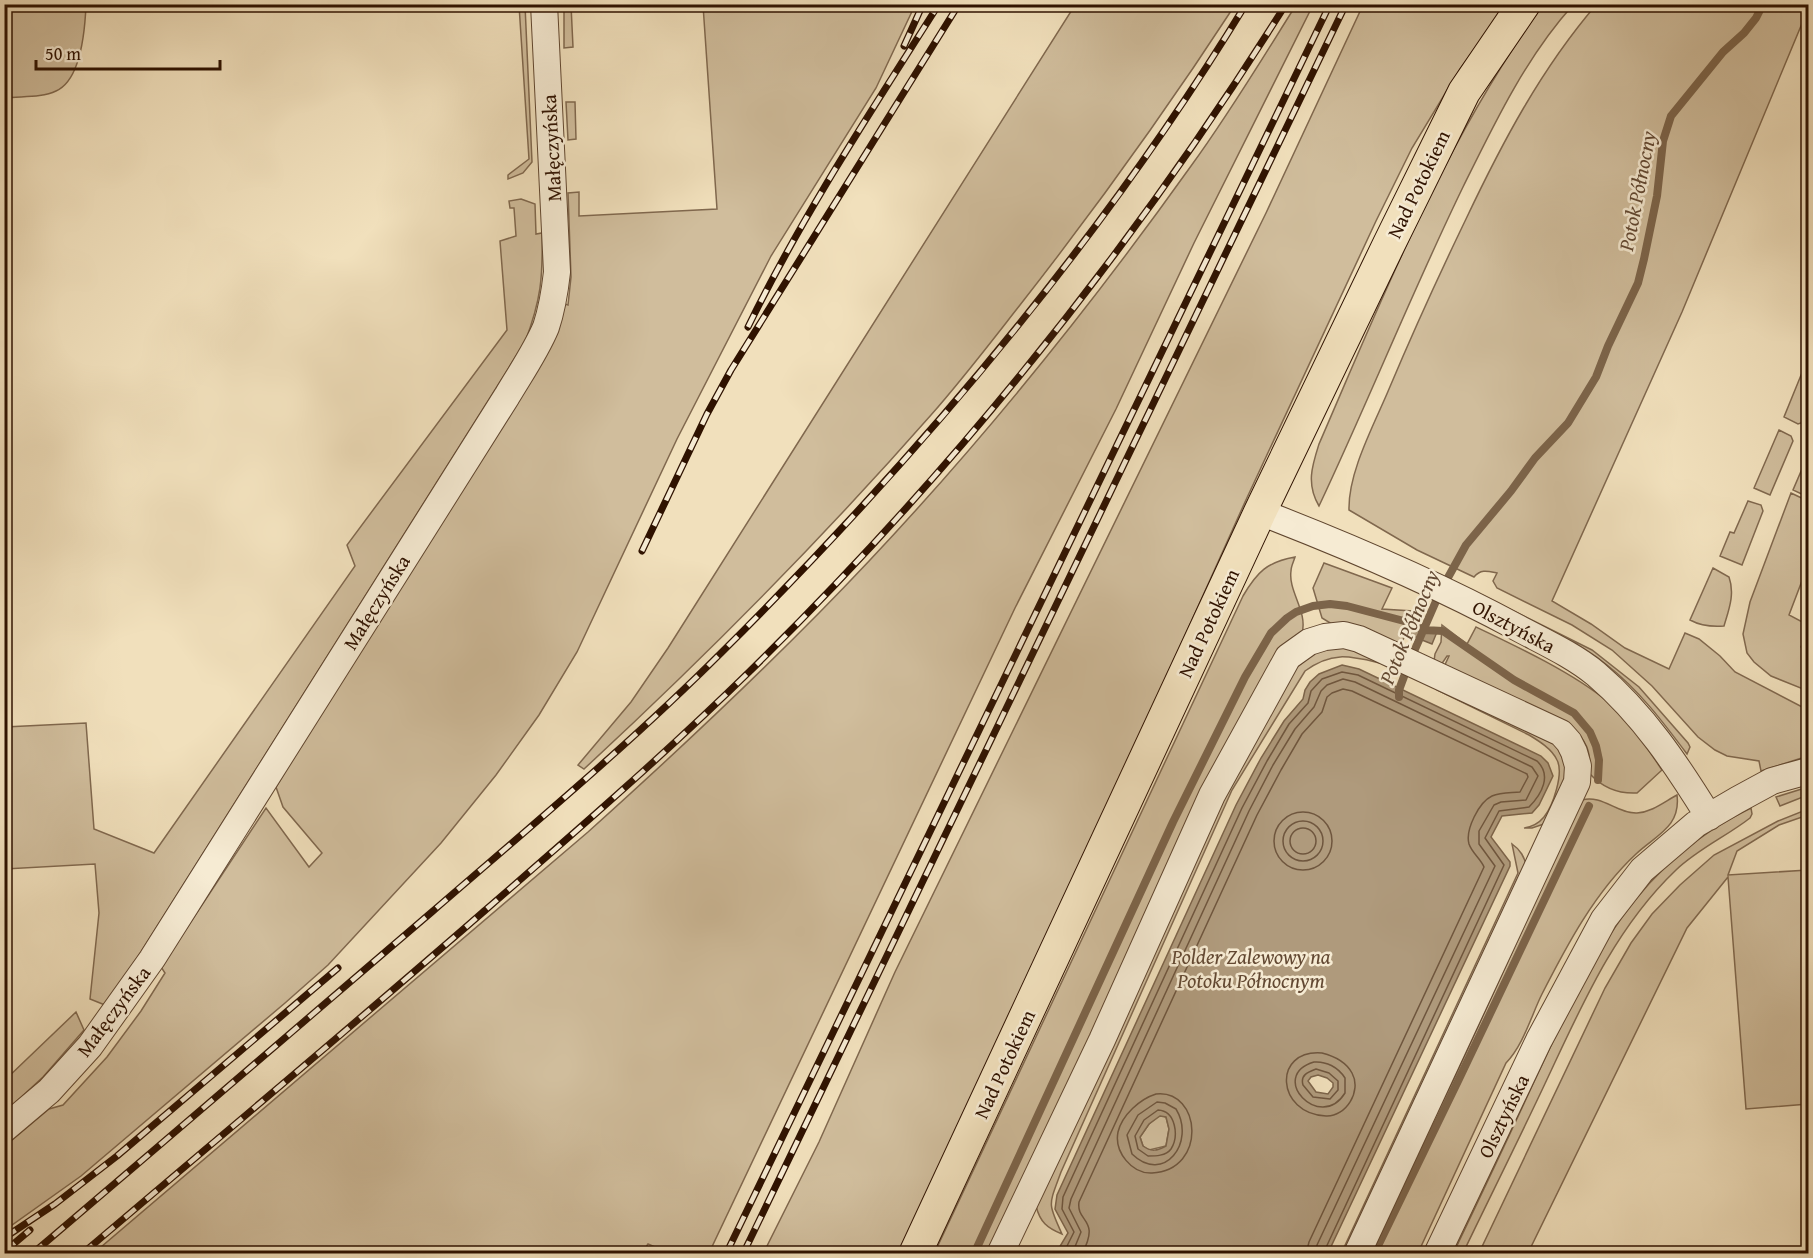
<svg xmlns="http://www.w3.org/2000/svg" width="1813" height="1258" font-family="'Gentium Book Plus',serif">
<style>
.green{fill:#d0bd9c;stroke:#80684e;stroke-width:1.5}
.water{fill:#af9a7c;stroke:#7c644a;stroke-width:1.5;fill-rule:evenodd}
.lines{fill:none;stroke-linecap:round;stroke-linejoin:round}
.shore{stroke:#6f563e;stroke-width:1.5}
.stream{stroke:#7c644a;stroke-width:8}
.minor-casing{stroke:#60462f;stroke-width:28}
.major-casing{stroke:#2f1200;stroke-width:34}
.minor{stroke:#f6ebd3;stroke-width:26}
.major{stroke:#f1e0bc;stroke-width:32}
.rail-casing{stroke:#2f1200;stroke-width:7}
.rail{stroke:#f6ebd3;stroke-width:4.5;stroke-dasharray:14;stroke-linecap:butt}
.labels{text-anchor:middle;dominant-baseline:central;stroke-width:5;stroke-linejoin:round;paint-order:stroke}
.street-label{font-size:20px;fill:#2f1200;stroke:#f6ebd3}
.water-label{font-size:21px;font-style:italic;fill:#624832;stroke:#f6ebd3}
</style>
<rect width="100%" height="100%" fill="#f1e0bc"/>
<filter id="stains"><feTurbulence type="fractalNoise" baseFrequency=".00333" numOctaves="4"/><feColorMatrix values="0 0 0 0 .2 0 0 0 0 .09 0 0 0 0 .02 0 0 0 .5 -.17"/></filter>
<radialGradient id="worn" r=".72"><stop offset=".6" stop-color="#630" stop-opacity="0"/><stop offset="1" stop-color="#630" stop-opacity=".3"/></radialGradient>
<!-- green -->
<path class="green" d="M4,5H86C85,29 81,80 56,91C42,98 21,96 5,98Z
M519,5H525L532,162L523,173L508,179V175L529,159Z
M564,5H571L573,47L564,48Z
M703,5H915L876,88L771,256L677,439L577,652L539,715L496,775L441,843L328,965L285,1003L81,1176L5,1230V1146L49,1109L63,1105L107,1057L141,1011L165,973L161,967L266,808L309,867L322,853L283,807L276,787L562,303L568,305L571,277L568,193L579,192V216L717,209Z
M1075,5H1235C1168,108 1096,208 1020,305C991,342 962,380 931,415C822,539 705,657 584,769L578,765L631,702L668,648Z
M1296,5H1313L1194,243L1116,409L1015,608L709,1253H669L648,1244L641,1254L94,1253L588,832C667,761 744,689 819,613C955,475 1079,323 1191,166C1229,114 1262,59 1296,5Z
M1363,5H1507L1460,69L1412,148L1376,221L1245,502L1068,896L900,1253L763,1254L819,1142L895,972L1266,213Z
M1543,5H1573C1526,57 1494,124 1463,187C1412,292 1369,400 1319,506C1306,484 1312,466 1319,444C1384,294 1446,138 1543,5Z
M1596,5H1808V9L1682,312L1552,601L1591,624L1625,648L1669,669L1685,633L1699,639L1720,656L1735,672L1808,710V756L1761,771L1759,761L1727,756L1715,750L1698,737L1652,686L1612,650L1572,625L1497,588L1493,581L1497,573C1487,571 1481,569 1474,577L1417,550L1349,510C1348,472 1374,425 1389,389C1413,332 1439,275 1466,219C1502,143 1541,69 1596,5Z
M566,102H575L576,139L568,140Z
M521,199L535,204L536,234L542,233C543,278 541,300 525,342L141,952L105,1005L90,999L99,913L95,864L5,869V727L86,723L94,829L154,853L355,566L347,545L507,330L500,241L516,236L514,208H510L509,201Z
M1808,358V407L1801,423L1798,424L1784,417Z
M1779,430L1791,436L1793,441L1770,495L1754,488Z
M1808,455V497L1793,490Z
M1791,493L1808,501V565L1789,615L1808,625V630L1801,647L1808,651V691L1771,676L1754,662L1747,653L1743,634L1750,602Z
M1748,501L1761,505L1763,511L1742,565L1720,556L1730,532L1734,533Z
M1295,557C1294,561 1291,566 1291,571C1288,591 1308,612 1302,633L993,1253L934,1254L1243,596C1257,572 1267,562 1295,557Z
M1324,563L1392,588L1382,609L1413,611L1412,621L1400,646L1335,626L1322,618L1313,588Z
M1713,568L1729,577C1735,594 1729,609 1724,626C1711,627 1701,626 1690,620Z
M1482,595L1592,650L1639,687L1688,743L1690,747L1687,754C1663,722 1639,690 1607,665C1570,635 1523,618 1481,598Z
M1442,625L1467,644L1476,627C1516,646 1575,674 1608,702C1630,721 1646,746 1662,770L1637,793C1618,794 1603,788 1590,774C1591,752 1587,739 1569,726L1443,669L1449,656H1447L1441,665L1434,661L1435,654L1441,642Z
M1344,647L1357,648L1380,663C1350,656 1332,651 1305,671L1232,790L1061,1172C1049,1205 1047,1202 1062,1234C1047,1228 1040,1222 1036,1206L1222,791L1292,671L1314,653L1330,648Z
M1433,685L1554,744L1560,750L1568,768L1553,821L1532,828H1524C1531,827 1539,823 1544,817C1553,806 1564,773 1557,760C1552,749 1539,741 1529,735L1437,690Z
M1808,787V795L1780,806L1776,797Z
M1677,795C1681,827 1656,835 1636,854C1595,892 1567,945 1542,994C1531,1016 1524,1044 1506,1063L1418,1253L1367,1254L1454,1079L1582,800C1601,794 1618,814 1637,813C1652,812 1664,802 1677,795Z
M1751,808L1752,814L1750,818C1727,836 1698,849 1676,870C1612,931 1579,1012 1542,1090C1516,1145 1489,1199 1463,1253L1453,1254C1480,1197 1507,1141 1533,1084C1586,971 1630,865 1751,808Z
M1808,809V815L1779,825L1737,851L1728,875L1808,870V1104L1746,1109L1728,877L1687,928L1528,1253H1479L1605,988L1631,943L1652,914L1680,885L1714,855L1778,821Z
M1512,844C1521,850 1524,857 1527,867L1347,1253L1341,1254L1518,873Z
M76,1012L84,1030L43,1077L5,1112V1080Z
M1160,1115L1166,1117L1169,1129L1166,1146L1149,1150L1143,1146L1140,1137L1149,1124Z"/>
<!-- water -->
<path class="water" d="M1412,621L1437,632L1432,644L1422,640L1420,644L1416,642L1418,638L1406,633Z
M1342,665L1359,669L1541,756L1548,763L1553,776L1539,805L1532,813L1502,816L1491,837L1510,862V866L1328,1253H1056L1068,1233L1055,1209L1057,1195L1236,805L1261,758L1284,721L1303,699L1305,690L1310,682L1319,674ZM1318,1075L1327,1078L1333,1083V1087L1328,1094L1316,1092L1308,1081L1311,1077ZM1160,1116L1166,1117L1169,1129L1166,1146C1157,1151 1151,1152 1143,1146L1140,1137L1149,1124Z"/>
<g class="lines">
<!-- shore -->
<path class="shore" d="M1274 841a29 29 0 1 1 58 0a29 29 0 1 1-58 0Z
M1283 841a20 20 0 1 1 40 0a20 20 0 1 1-40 0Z
M1290 841a13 13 0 1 1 26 0a13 13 0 1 1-26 0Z
M1322,1053C1334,1056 1346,1062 1352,1073C1362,1091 1346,1117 1326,1116C1276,1114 1272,1049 1322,1053Z
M1314,1062C1326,1061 1338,1067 1345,1078V1093C1320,1133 1267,1076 1314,1062Z
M1316,1069L1329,1073L1338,1081V1090L1330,1099L1313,1097L1303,1085C1300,1075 1308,1072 1316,1069Z
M1156,1094C1201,1089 1208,1170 1152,1173C1132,1174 1114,1152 1118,1132C1122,1115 1140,1099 1156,1094Z
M1157,1102L1165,1103L1176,1109C1196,1142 1164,1185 1132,1154L1127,1135L1138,1115Z
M1158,1110C1176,1111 1179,1136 1171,1149C1166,1156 1155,1156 1148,1156L1138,1149L1135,1136L1144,1120Z
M1063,1254L1074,1232L1062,1209L1063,1197L1242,808L1267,761L1289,724L1308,703L1311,691L1322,679L1342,672L1358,675L1537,761C1552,775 1542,794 1529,807L1499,811L1485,838L1504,865L1323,1254
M1072,1254L1081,1232L1069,1208L1071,1199L1249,811L1273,765L1295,729L1314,707L1321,691L1327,685L1343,679L1355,682L1532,767L1538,776L1526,800L1501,802L1494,805L1479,831V844L1495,866L1317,1245L1316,1254
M1082,1254C1101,1218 1076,1223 1079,1202L1257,815L1281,770L1302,734L1322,712L1327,697L1332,693L1343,689L1352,691L1527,774L1528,777L1520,792C1511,793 1501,792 1492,796C1479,802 1465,830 1469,844C1472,853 1481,859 1484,867L1309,1242L1306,1254"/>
<!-- stream -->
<path class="stream" d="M1399,697V690L1409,663L1440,592L1466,545L1511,491L1535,458L1568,423L1596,377L1608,346L1638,283L1644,259L1657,196L1663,141L1671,116L1723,52L1744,33L1756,18L1763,4
M974,1254L1173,822L1245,677L1271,633L1287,618L1296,612L1313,606L1330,604L1347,606L1404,621L1424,630L1443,631L1514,680L1574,713L1590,732L1596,746L1599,760L1598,780
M1374,1254L1459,1079L1589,806"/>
<!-- minor casing -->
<g class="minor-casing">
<path id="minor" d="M1260,512C1348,546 1435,583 1518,628C1544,642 1573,655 1596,674C1643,714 1677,765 1709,817
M4,1129L49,1091L90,1046L152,959L507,396C520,374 536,351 546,327C552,309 555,290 557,272L544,4
M1000,1254L1102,1040L1212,795L1288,657L1309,642L1325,637L1344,635L1359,639L1561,733L1569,742L1574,752L1578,766L1577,782L1357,1254
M1437,1254L1539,1040L1604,919L1642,870L1696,824L1737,800L1772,781L1808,771"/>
</g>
<!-- major casing -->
<g class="major-casing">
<path id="major" d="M915,1254L1260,512L1389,244L1464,92L1524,4"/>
</g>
<!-- minor -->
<use href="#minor" class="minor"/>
<!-- major -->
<use href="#major" class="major"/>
<!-- rail casing -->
<g class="rail-casing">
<path id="rail" d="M904,46L923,4
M748,327C803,214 872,110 939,4
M642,551L707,414L731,370L959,4
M4,1238L55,1204L117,1156L338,968
M4,1252L30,1230
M32,1254C166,1140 300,1025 433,911C531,826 630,744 721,653C918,457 1101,242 1246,4
M82,1254C216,1140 350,1028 482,913C573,834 663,756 749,672C954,471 1134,247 1286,4
M726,1254L1330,4
M743,1254L1346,4"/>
</g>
<!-- rail -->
<use href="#rail" class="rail"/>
</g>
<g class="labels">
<!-- street labels -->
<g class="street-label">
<text transform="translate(551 148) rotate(-93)">Małęczyńska</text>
<text transform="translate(1418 184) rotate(-64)">Nad Potokiem</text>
<text transform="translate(376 602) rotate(-58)">Małęczyńska</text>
<text transform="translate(1208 623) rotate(-65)">Nad Potokiem</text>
<text transform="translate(1514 626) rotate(28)">Olsztyńska</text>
<text transform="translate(113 1011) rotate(-53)">Małęczyńska</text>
<text transform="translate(1004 1064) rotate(-65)">Nad Potokiem</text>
<text transform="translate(1503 1116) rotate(-64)">Olsztyńska</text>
</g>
<!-- water labels -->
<g class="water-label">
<text transform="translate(1637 191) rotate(-79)">Potok Północny</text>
<text transform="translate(1409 627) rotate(-67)">Potok Północny</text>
<text x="1251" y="956">Polder Zalewowy na<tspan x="1251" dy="24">Potoku Północnym</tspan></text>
</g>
</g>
<!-- margin -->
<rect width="1813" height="1258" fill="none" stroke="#f1e0bc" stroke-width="24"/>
<rect x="6" y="6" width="1801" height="1246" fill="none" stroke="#2f1200" stroke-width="3"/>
<rect x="12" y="12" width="1789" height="1234" fill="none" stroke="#2f1200" stroke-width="1.5"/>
<!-- scale -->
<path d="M36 60v9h184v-9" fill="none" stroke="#2f1200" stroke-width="3"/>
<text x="45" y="60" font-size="18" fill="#2f1200" stroke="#f6ebd3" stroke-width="4.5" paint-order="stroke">50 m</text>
<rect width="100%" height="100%" filter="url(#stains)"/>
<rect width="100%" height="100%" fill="url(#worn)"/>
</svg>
